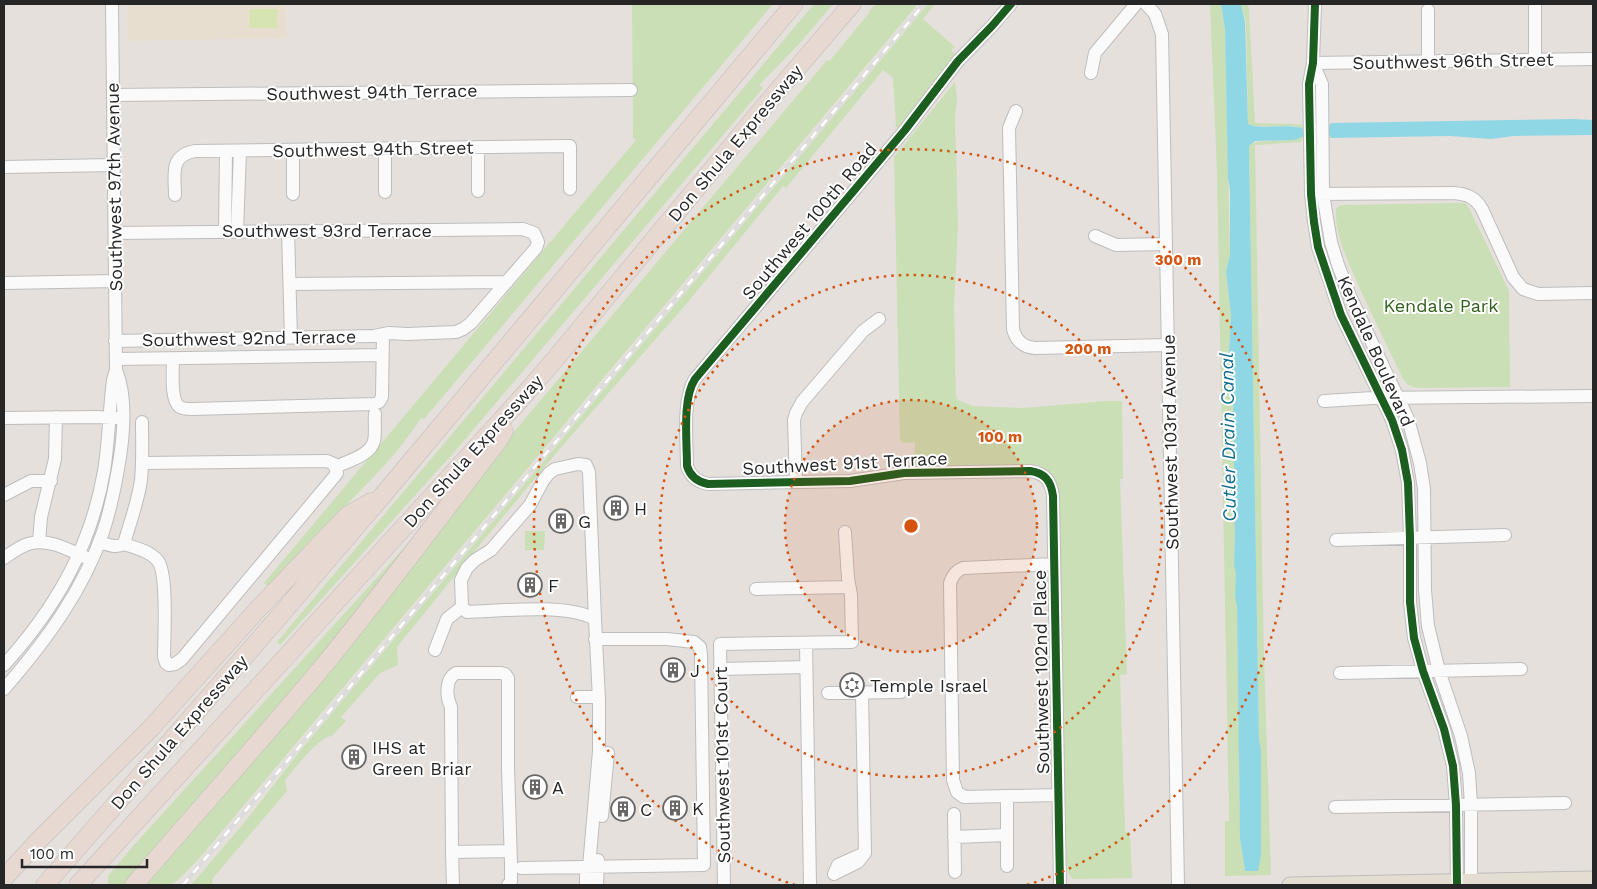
<svg xmlns="http://www.w3.org/2000/svg" width="1597" height="889" font-family="'Work Sans',sans-serif">
<style>
.education{fill:#e8ded0}
.green{fill:#cadfb5}
.pitch{fill:#d6e4b2}
.water{fill:#90d7e6}
.lines{fill:none;stroke-linecap:round;stroke-linejoin:round}
.minor-casing{stroke:#bebdbe;stroke-width:14}
.major-casing{stroke:#bebcbb;stroke-width:17}
.highway-casing{stroke:#bebcbb;stroke-width:19}
.minor{stroke:#fbfafa;stroke-width:12}
.major{stroke:#e4ded2;stroke-width:15}
.highway{stroke:#e7d9d2;stroke-width:18}
.rail-casing{stroke:#dcdcdd;stroke-width:4.5}
.rail{stroke:#fff;stroke-width:2.5;stroke-dasharray:8;stroke-linecap:butt}
.cycleway-casing{stroke:#fff;stroke-width:11}
.cycleway{stroke:#1b5e20;stroke-width:8}
.ring{fill:none;stroke:#d5540f;stroke-width:2.5;stroke-dasharray:2.5 5}
.labels{text-anchor:middle;dominant-baseline:central;stroke-width:4;stroke-linejoin:round;paint-order:stroke}
.street-label{font-size:18px;fill:#262626;stroke:#fff}
.park-label{font-size:18px;fill:#2f5f1a;stroke:#fff}
.poi-label{font-size:18px;fill:#262626;stroke:#fff;text-anchor:start}
.water-label{font-size:19px;font-style:italic;fill:#106f90;stroke:#fff}
.centre{fill:#d5540f;stroke:#fff;stroke-width:2.5}
.ring-label{font-size:15px;text-anchor:middle;font-weight:bold;fill:#d5540f;stroke:#fff;stroke-width:4;stroke-linejoin:round;paint-order:stroke}
</style>
<rect width="100%" height="100%" fill="#e5e0dc"/>
<!-- education -->
<path class="education" d="M127,4H286L287,38L128,41Z"/>
<!-- green -->
<path class="green" d="M632,4H773L424,419L421,418C396,457 362,489 329,522C308,542 288,564 268,586L264,583L636,140L633,138V129Z
M814,4H833L800,43L759,85L763,88L456,450L280,645L277,642Z
M875,4H918L198,860L177,881L169,885H148L149,879L471,483L823,65L827,60L829,61L832,58L869,13V11Z
M928,4H935L923,19L955,47L951,50L958,56L900,130L896,127L893,78L883,70L786,188L783,186L688,302L557,452L482,542L397,647L398,665L380,673L341,717L346,721L332,736C319,736 294,770 285,780L287,791L213,878L212,885H191L244,823L300,751Z
M1210,4H1221L1225,29L1230,255L1226,271L1231,315L1229,353L1231,390L1233,394L1235,536L1234,565L1236,574L1240,752L1239,785L1240,794L1239,803L1241,816L1240,838L1245,871L1261,855V750L1259,739L1249,146C1257,137 1289,144 1304,136L1301,142L1255,145L1264,657L1271,875L1225,876V821H1229L1217,173Z
M1241,4H1248L1249,10L1255,123L1295,124L1302,125L1304,129L1294,126H1255L1248,124L1246,22Z
M955,82L957,99L955,117L958,227L954,304L956,396L958,400L973,406L1024,408L1106,401H1122L1123,479H1120L1127,674L1120,675L1125,832H1130L1132,878L1074,879C1065,874 1066,859 1064,850L1053,479L945,469V465L941,466V469L914,470L915,442L903,443L900,440L894,157Z
M1457,203H1465L1469,208L1509,291L1510,387L1418,388L1408,385L1403,379C1389,350 1375,321 1361,291C1351,268 1334,235 1336,209L1339,206L1344,205Z
M525,531H545L544,550H525Z
M413,538L408,553L130,885H108V876L134,845Z"/>
<!-- pitch -->
<path class="pitch" d="M250,9H278L277,28H249Z"/>
<!-- water -->
<path class="water" d="M1221,4H1241L1245,22L1248,124C1260,130 1288,123 1304,129V136L1295,140L1255,141L1249,146L1259,739L1261,750V855L1258,871H1245L1240,838L1237,607L1235,596L1236,574L1234,565L1235,536L1233,394L1231,390L1229,353L1231,315L1226,271L1230,255V189L1228,179L1225,29Z
M1573,119L1593,120V135L1514,136L1491,139L1450,136L1331,138L1328,133V128L1331,123Z"/>
<g class="lines">
<!-- minor casing -->
<g class="minor-casing">
<path id="minor" d="M1011,4L992,26L958,61L905,130L695,379C682,399 687,441 687,466C690,476 698,482 708,484L850,481L904,473L1030,471C1045,473 1051,481 1053,496L1060,885
M1146,4L1155,14L1162,34L1178,885
M1315,4L1313,63L1309,84L1311,194L1314,222L1318,247L1341,315L1392,420L1402,450L1408,483L1410,538V602L1414,638L1423,671L1444,729L1453,766L1456,805L1457,885
M1535,4V60
M1428,61V10
M1313,63L1322,84L1323,194L1331,242L1338,265L1350,296L1408,419L1420,463L1424,489L1425,590L1428,626L1439,671L1461,736L1469,773L1471,805V885
M1313,63L1593,59
M1091,73L1095,53L1136,4
M113,95L631,90
M1016,111L1009,128L1013,329C1016,341 1023,347 1035,348L1168,345
M478,147V191
M385,149V192
M293,150V194
M4,167L114,165
M1316,194L1453,193C1467,194 1475,197 1482,209L1513,277L1523,289L1538,294L1593,293
M175,195C175,174 169,156 195,151L570,146V189
M225,231L226,151
M237,231L240,151
M288,231L291,338
M115,233L523,229L534,233L538,242L536,248L471,323L463,329L456,332L407,334L389,333L374,336L115,341
M1095,236L1116,245L1166,244
M4,283L115,281
M290,284L507,282
M116,359L382,355
M173,359C173,370 170,401 180,407C183,409 188,409 192,409L374,404L379,402L382,397L383,334
M1324,401L1373,398L1593,396
M4,418L96,417L118,418
M336,467C347,461 370,456 374,441C376,433 374,422 375,414
M796,482L794,420L796,413L802,402L863,331L879,319
M4,495L31,481H51
M1336,540L1505,535
M39,542L41,517L55,459L56,417
M99,542C108,545 116,548 124,544C136,548 150,551 158,561C168,574 164,638 164,657L166,663L169,665L175,664L182,659L334,477L337,473L334,464L327,461L142,463
M124,544C130,522 138,502 141,480C143,461 142,441 142,422
M4,558C11,553 19,547 28,544C48,538 67,549 85,557
M1054,564L963,568C956,571 953,575 950,583L953,780L957,792L964,797L1058,795
M756,589L849,587
M806,643L810,885
M435,650L447,619L462,607
M4,665C55,609 91,547 104,471C109,441 109,411 113,380L116,370L112,4
M720,669L806,667
M1340,673L1521,669
M4,689C45,642 83,591 103,532C111,508 116,482 120,457C124,430 127,396 116,370
M828,693L901,692
M862,693L865,853
M577,697H599
M1007,796V866
M1335,807L1565,803
M954,814L955,872
M602,816L608,753
M954,837L1007,835
M452,852L510,851
M865,853L858,862L834,874L838,865Z
M521,868L704,865L701,655L700,647L694,642L667,639H595
M453,885L452,852L451,707C446,697 445,679 456,673H501L505,674L508,678V768L511,864V881L508,885
M586,885V876L589,867L599,751V700L595,619L589,472L586,465L578,464L555,469L549,473L543,481L530,505L491,550L475,560L467,568L461,580L462,607L467,612C503,611 564,603 595,619
M597,885L598,860
M724,885L720,644L852,642L851,595L848,578L845,532"/>
</g>
<!-- major casing -->
<g class="major-casing">
<path id="major" d="M1290,885L1593,879"/>
</g>
<!-- highway casing -->
<g class="highway-casing">
<path id="highway" d="M4,878L40,839L150,729L258,609L348,515L371,502
M45,885L271,626L383,495L794,4
M78,885L517,403L551,364L763,108L852,4
M134,885C196,813 259,743 320,670C382,595 439,517 499,440L504,431"/>
</g>
<!-- minor -->
<use href="#minor" class="minor"/>
<!-- major -->
<use href="#major" class="major"/>
<!-- highway -->
<use href="#highway" class="highway"/>
<!-- rail casing -->
<g class="rail-casing">
<path id="rail" d="M183,885L924,4"/>
</g>
<!-- rail -->
<use href="#rail" class="rail"/>
<!-- cycleway casing -->
<g class="cycleway-casing">
<path id="cycleway" d="M1011,4L992,26L958,61L905,130L695,379C682,399 687,441 687,466C690,476 698,482 708,484L850,481L904,473L1030,471C1045,473 1051,481 1053,496L1060,885
M1315,4L1313,63L1309,84L1311,194L1314,222L1318,247L1341,315L1392,420L1402,450L1408,483L1410,538V602L1414,638L1423,671L1444,729L1453,766L1456,805L1457,885"/>
</g>
<!-- cycleway -->
<use href="#cycleway" class="cycleway"/>
</g>
<!-- distance rings -->
<circle cx="911" cy="526" r="126" fill="#d5540f" fill-opacity=".12"/>
<g class="ring">
<circle cx="911" cy="526" r="126"/>
<circle cx="911" cy="526" r="251"/>
<path d="M795 885A377 377 0 1 1 1027 885"/>
</g>
<!-- icons -->
<defs>
<g id="building-ring" transform="scale(1.25)"><circle r="9.5" fill="#fff" stroke="#696766" stroke-width="1.5"/><path d="M-4-6H4V6H1V3H-1V6H-4ZM-2.5-4.3h1.7v1.8h-1.7ZM.8-4.3h1.7v1.8H.8ZM-2.5-1h1.7V.8h-1.7ZM.8-1h1.7V.8H.8Z" fill="#696766"/></g>
<g id="synagogue-ring" transform="scale(1.25)"><circle r="9.5" fill="#fff" stroke="#696766" stroke-width="1.5"/><path d="M0-6.5L5.6 3.2H-5.6ZM0 6.5L5.6-3.2H-5.6Z" fill="#696766"/></g>
</defs>
<g fill-rule="evenodd">
<use href="#building-ring" x="616" y="508"/>
<use href="#building-ring" x="561" y="521"/>
<use href="#building-ring" x="530" y="585"/>
<use href="#building-ring" x="673" y="670"/>
<use href="#synagogue-ring" x="852" y="685"/>
<use href="#building-ring" x="354" y="757"/>
<use href="#building-ring" x="535" y="787"/>
<use href="#building-ring" x="675" y="808"/>
<use href="#building-ring" x="623" y="809"/>
</g>
<g class="labels">
<!-- street labels -->
<g class="street-label">
<text transform="translate(1453 61) rotate(-1)">Southwest 96th Street</text>
<text transform="translate(372 92) rotate(-1)">Southwest 94th Terrace</text>
<text transform="translate(735 143) rotate(-50)">Don Shula Expressway</text>
<text transform="translate(373 149) rotate(-1)">Southwest 94th Street</text>
<text transform="translate(114 187) rotate(-91)">Southwest 97th Avenue</text>
<text transform="translate(809 221) rotate(-50)">Southwest 100th Road</text>
<text x="327" y="230">Southwest 93rd Terrace</text>
<text transform="translate(249 338) rotate(-1)">Southwest 92nd Terrace</text>
<text transform="translate(1376 351) rotate(66)">Kendale Boulevard</text>
<text transform="translate(1170 442) rotate(-91)">Southwest 103rd Avenue</text>
<text transform="translate(473 451) rotate(-48)">Don Shula Expressway</text>
<text transform="translate(845 463) rotate(-3)">Southwest 91st Terrace</text>
<text transform="translate(1041 672) rotate(-91)">Southwest 102nd Place</text>
<text transform="translate(179 732) rotate(-49)">Don Shula Expressway</text>
<text transform="translate(722 765) rotate(-91)">Southwest 101st Court</text>
</g>
<!-- park labels -->
<g class="park-label">
<text x="1441" y="305">Kendale Park</text>
</g>
<!-- poi labels -->
<g class="poi-label">
<text x="634" y="508">H</text>
<text x="578" y="521">G</text>
<text x="548" y="585">F</text>
<text x="690" y="670">J</text>
<text x="870" y="685">Temple Israel</text>
<text x="372" y="747">IHS at<tspan x="372" dy="21">Green Briar</tspan></text>
<text x="552" y="787">A</text>
<text x="692" y="808">K</text>
<text x="640" y="809">C</text>
</g>
<!-- water labels -->
<g class="water-label">
<text transform="translate(1228 437) rotate(-91)">Cutler Drain Canal</text>
</g>
</g>
<circle cx="911" cy="526" r="8" class="centre"/>
<g class="ring-label">
<text x="1178" y="265">300 m</text>
<text x="1088" y="354">200 m</text>
<text x="1000" y="442">100 m</text>
</g>
<!-- border -->
<rect width="1597" height="889" fill="none" stroke="#262626" stroke-width="10"/>
<!-- scale -->
<path d="M22 859v8h125v-8" fill="none" stroke="#262626" stroke-width="2.5"/>
<text x="30" y="859" font-size="15" fill="#262626" stroke="#ffffff" stroke-width="4" paint-order="stroke">100 m</text>
</svg>
